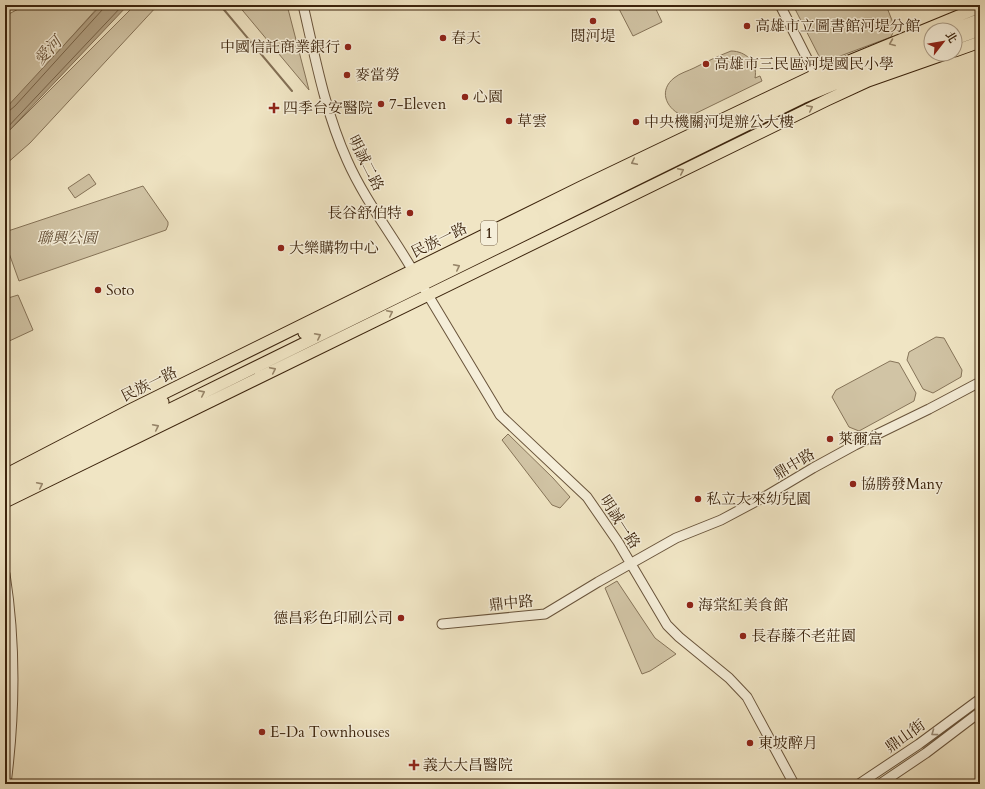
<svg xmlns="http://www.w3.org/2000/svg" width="985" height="789" font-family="Cardo,'Noto Serif TC',serif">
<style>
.green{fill:#d1c4a5;stroke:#867459}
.water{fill:#b3a386;stroke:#837056}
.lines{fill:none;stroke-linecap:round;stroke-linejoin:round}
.shore{stroke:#78644a;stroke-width:1}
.stream{stroke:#837056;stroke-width:2}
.tertiary-casing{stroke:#69543b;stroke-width:11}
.primary-casing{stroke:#3c240d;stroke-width:13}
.tertiary{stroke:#f5eed9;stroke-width:9}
.primary{stroke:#f0e5c4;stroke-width:11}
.tram{stroke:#3c240d;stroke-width:1}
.oneway{stroke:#968468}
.oneway2{stroke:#988973}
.poi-dot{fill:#8f2418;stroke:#f5eed9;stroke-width:1.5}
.labels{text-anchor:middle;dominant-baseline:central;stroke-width:3;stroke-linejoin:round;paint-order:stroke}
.shield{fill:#f5eed9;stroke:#74614a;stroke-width:1}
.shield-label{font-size:14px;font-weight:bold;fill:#3c240d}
.poi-label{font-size:15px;fill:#3c240d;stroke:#f5eed9;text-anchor:start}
.street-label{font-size:15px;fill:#3c240d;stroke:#f5eed9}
.park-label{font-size:15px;font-style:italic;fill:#614c33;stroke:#f5eed9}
.water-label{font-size:16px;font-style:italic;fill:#665037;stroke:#f5eed9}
</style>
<rect width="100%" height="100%" fill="#f0e5c4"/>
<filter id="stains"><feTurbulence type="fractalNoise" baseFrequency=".005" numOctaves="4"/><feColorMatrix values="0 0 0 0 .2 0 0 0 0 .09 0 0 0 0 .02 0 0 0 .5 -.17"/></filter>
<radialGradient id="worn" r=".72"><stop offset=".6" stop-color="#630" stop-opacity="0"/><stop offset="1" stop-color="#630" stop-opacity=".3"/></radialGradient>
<!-- green -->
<path class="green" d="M26,5H100L12,103L5,109V92L6,91L5,90V16Z
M135,5H158L30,143L5,165V135Z
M238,5H287L309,90Z
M617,5H654L662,22L633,36Z
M793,5H886L895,28L891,37L827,61L821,60Z
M731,51C746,51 758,63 755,78L760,76L762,81L678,122L676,117L681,115C665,107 659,90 674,78C680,73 688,71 694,68C706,62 718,56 731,51Z
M89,174L96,184L75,198L68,188Z
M143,186L168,222V225L166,230L19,281L5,242V232Z
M18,295L33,330L5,343V299Z
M936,337L944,338L962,370L961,377L933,393L923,389L907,360L909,352Z
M890,361L899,363L916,393L914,401L859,431L849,427L832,397L836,390Z
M508,434L553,478L570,497L560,508L552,505L502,440Z
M617,581L655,638L676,654L650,671L642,674L605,588Z"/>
<!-- water -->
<path class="water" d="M101,5H128L5,135V109Z"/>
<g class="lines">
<!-- shore -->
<path class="shore" d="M5,112L9,111L15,106L103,9L104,5
M5,130L123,5"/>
<!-- stream -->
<path class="stream" d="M220,5L292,91"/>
<!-- tertiary casing -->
<g class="tertiary-casing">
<path id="tertiary" d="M303,5C315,57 325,111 347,160C365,201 394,237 416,276
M780,5L818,80
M425,290L500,415L587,497L618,542L667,625L679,637L729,678L747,697L794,784
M5,574C16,644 15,714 6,784
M442,624L545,614L598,582L676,538L721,520L766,496L813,468L855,445L929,409L980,382
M859,784L919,744L980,699
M880,784L926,753L980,712"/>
</g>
<!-- primary casing -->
<g class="primary-casing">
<path id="primary" d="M952,30L980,19
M955,39L980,30
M955,51L980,42
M304,333L449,260L818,82L931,38
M5,475L130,410L581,187L815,75L980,7
M5,483L163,402
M5,494L44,472L148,420L802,98L864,72L931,48
M5,502L827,100L868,81L945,54"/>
</g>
<!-- tertiary -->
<use href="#tertiary" class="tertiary"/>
<!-- primary -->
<use href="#primary" class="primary"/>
<!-- tram -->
<path class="tram" d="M5,607C11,658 11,711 5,761"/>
</g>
<!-- one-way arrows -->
<defs><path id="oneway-chevron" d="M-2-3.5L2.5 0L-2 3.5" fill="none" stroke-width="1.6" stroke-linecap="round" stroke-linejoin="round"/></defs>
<g class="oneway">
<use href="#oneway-chevron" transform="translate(892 43) rotate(158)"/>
<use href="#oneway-chevron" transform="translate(810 108) rotate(-26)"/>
<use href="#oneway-chevron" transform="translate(634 162) rotate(154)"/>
<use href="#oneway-chevron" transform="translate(681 171) rotate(-26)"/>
<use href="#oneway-chevron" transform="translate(457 267) rotate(-27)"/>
<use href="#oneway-chevron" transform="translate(390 313) rotate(-26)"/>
<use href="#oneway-chevron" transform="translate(318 336) rotate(-27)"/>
<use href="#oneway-chevron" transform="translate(273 370) rotate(-26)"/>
<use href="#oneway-chevron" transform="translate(202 393) rotate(-26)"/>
<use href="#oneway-chevron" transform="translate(156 427) rotate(-26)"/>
<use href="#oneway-chevron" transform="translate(40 485) rotate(-26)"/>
</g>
<use class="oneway2" href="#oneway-chevron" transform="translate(934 733) rotate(144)"/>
<!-- markers -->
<g class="poi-dot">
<circle cx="593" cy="21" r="4"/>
<circle cx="747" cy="26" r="4"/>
<circle cx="443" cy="38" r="4"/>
<circle cx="348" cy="47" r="4"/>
<circle cx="706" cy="64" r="4"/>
<circle cx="347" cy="75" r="4"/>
<circle cx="465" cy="97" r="4"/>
<circle cx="381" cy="104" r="4"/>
<path d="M272 102h4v4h4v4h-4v4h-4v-4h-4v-4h4z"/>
<circle cx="509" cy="121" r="4"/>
<circle cx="636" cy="122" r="4"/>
<circle cx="410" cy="213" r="4"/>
<circle cx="281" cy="248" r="4"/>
<circle cx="98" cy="290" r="4"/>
<circle cx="830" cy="439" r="4"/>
<circle cx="853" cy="484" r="4"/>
<circle cx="698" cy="499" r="4"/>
<circle cx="690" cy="605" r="4"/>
<circle cx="401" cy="618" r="4"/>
<circle cx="743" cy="636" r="4"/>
<circle cx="262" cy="732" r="4"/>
<circle cx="750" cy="743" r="4"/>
<path d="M412 759h4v4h4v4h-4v4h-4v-4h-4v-4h4z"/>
</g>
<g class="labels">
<!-- shield labels -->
<rect class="shield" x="481" y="221" width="16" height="24" rx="3"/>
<g class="shield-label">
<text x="489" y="233">1</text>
</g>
<!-- poi labels -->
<g class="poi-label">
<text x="755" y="26">高雄市立圖書館河堤分館</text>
<text x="593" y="36" text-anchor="middle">閱河堤</text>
<text x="451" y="38">春天</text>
<text x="340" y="47" text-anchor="end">中國信託商業銀行</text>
<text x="714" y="64">高雄市三民區河堤國民小學</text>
<text x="355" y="75">麥當勞</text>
<text x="473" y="97">心園</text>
<text x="389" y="104">7-Eleven</text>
<text x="283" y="108">四季台安醫院</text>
<text x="517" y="121">草雲</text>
<text x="644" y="122">中央機關河堤辦公大樓</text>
<text x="402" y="213" text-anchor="end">長谷舒伯特</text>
<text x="289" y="248">大樂購物中心</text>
<text x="106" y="290">Soto</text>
<text x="838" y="439">萊爾富</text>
<text x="861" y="484">協勝發Many</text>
<text x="706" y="499">私立大來幼兒園</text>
<text x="698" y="605">海棠紅美食館</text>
<text x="393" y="618" text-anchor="end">德昌彩色印刷公司</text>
<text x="751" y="636">長春藤不老莊園</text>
<text x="270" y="732">E-Da Townhouses</text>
<text x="758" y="743">東坡醉月</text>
<text x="423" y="765">義大大昌醫院</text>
</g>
<!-- street labels -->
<g class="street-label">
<text transform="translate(366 163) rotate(63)">明誠二路</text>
<text transform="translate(439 240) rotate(-26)">民族一路</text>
<text transform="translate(149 384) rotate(-26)">民族一路</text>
<text transform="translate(794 464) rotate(-31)">鼎中路</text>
<text transform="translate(620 522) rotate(57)">明誠一路</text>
<text transform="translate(511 603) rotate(-6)">鼎中路</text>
<text transform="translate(905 736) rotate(-35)">鼎山街</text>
</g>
<!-- park labels -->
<g class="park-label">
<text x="67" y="238">聯興公園</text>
</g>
<!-- water labels -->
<g class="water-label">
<text transform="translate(48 51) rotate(-46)">愛河</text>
</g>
</g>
<!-- margin -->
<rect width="985" height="789" fill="none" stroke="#f0e5c4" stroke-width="20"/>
<rect x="6" y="6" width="973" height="777" fill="none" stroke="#3c240d" stroke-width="2"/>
<rect x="10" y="10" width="965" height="769" fill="none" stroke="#3c240d"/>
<!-- north arrow -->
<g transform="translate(943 42) rotate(59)"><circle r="19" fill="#f5eed9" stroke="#ab9d87"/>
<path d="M0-3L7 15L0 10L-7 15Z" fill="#8f2418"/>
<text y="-6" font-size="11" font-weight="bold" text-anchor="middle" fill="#3c240d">北</text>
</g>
<rect width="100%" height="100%" filter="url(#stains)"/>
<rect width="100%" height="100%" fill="url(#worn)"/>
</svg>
